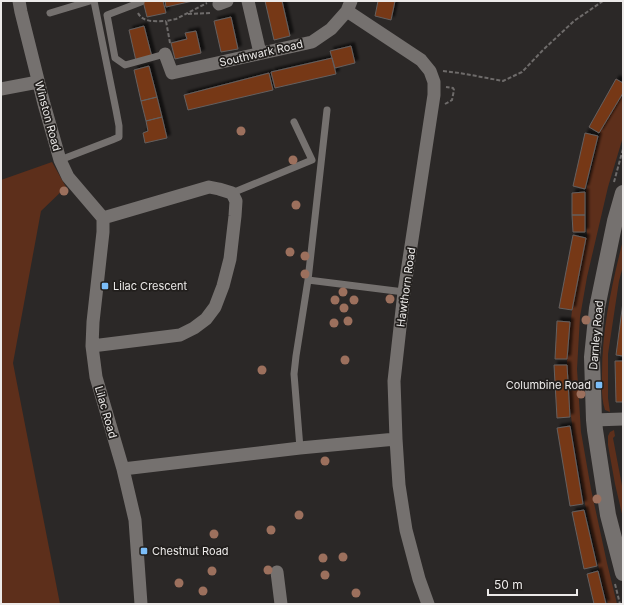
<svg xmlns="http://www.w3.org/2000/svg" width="624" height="605" font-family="Inter,sans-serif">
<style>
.green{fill:#5d2f1b}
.building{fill:#763719;stroke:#64605f;filter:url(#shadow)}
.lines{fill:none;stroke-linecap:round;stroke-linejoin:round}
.path{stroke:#6e6b6a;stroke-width:2;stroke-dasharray:4 2;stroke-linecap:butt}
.service{stroke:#75716f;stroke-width:7}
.minor{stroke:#75716f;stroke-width:13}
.tertiary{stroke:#75716f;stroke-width:16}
.tree{fill:#9c705d}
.poi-dot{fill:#7cbef9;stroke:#221f1d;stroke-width:1.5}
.labels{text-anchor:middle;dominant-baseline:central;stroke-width:3.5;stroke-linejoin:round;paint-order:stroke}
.street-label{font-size:11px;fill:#eceae9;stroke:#221f1d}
.poi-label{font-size:11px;fill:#eceae9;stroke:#221f1d;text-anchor:start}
</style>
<defs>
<filter id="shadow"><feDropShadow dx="3.5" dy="-3.5" stdDeviation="1" flood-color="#0009"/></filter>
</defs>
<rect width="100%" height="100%" fill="#2b2827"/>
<!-- green -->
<path class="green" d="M623,94V137L608,187L587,277L580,317L577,369L581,432L591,489L607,563L617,604H608L601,578L585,504L574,441L570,408L567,362L573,299L587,235L586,191L599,136L601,129Z
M52,162L66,187L41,211L13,363L60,604H1V180Z
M623,240V266L619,281L608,354V398L610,412L605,410C601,398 602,386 602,374C602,328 612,284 623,240Z
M614,430L615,436L613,438L623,491V518L615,484L608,445V436L610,432Z"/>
<!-- building -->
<path class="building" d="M143,1H163L166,13L147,17Z
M165,1H193L166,7Z
M265,1H282L290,36L274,40Z
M378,1H395L391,20L375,16Z
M231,17L238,49L221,52L214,21Z
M144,26L152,57L136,61L129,30Z
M196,31L201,53L175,59L171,43L187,39L185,33Z
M351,46L355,63L335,68L330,51Z
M332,58L336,74L275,88L271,72Z
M149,66L157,97L141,101L134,70Z
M269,73L273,90L188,110L184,95Z
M616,79L623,83V93L599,133L589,127Z
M157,97L162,117L146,121L141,101Z
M162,117L167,138L145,143L143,133L148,131L146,121Z
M585,133L598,136L585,189L573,186Z
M585,192V215H572V193Z
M572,215H585V232H573Z
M573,235L586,238L572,310L559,308Z
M623,302V356L616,355Z
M557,321L570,322L567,359H555Z
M615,361H623V402H616Z
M554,365H567L570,417L557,418Z
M570,426L583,504L570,506L557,428Z
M584,510L597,566L584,569L572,512Z
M598,571L606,604H594L587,574Z"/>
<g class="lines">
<!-- path -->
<path class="path" d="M138,13C143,23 156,21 166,21
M188,14L211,13
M170,43L166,21L176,19L207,3
M443,71L460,73L503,81L522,72L543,50L574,21L603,1
M445,104L452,100L454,90L453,88L446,87
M614,182L623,149
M615,584L620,604"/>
<!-- service -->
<path class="service" d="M141,2L107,15L115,58L125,65L165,54
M50,13L90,1
M327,110L308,280L404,292
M60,160L112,140L119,137V126L116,110L94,1
M232,193L312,160L294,122
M300,448L294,374L296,356L308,280"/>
<!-- minor -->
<path class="minor" d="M19,1L21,12L44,104L60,160L68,177L103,218
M248,1L260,53
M219,4L227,1
M347,11L421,60L430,71L434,82V95L404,292L394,381L396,439L399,485L406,530L419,579L428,604
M165,54L172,73L312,42L331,29L347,11L351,1
M1,89L38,82
M103,218V232L93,322L92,346L96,377L123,469L135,520L141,604
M92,346L180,335L194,328L206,319L215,307L223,286L230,259L235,216L236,201L232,193L219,189L209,187L103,218
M594,420L623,419
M123,469L300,448L396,439
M277,572L281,604"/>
<!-- tertiary -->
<path class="tertiary" d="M623,193L615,221L597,308L592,357L594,420L595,430L608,515L623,573"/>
</g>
<!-- trees -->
<g class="tree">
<circle cx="241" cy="131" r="4.5"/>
<circle cx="293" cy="160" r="4.5"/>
<circle cx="64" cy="191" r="4.5"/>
<circle cx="296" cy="205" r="4.5"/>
<circle cx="290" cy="252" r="4.5"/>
<circle cx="305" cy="256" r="4.5"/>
<circle cx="305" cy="274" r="4.5"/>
<circle cx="343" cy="292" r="4.5"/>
<circle cx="390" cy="299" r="4.5"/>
<circle cx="335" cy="300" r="4.5"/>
<circle cx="354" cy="300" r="4.5"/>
<circle cx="344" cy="308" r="4.5"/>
<circle cx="586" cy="320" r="4.5"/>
<circle cx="348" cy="321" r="4.5"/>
<circle cx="334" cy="323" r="4.5"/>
<circle cx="345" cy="360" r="4.5"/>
<circle cx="262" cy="370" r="4.5"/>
<circle cx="581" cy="394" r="4.5"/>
<circle cx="325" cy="461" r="4.5"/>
<circle cx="597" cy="499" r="4.5"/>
<circle cx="299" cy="515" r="4.5"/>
<circle cx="271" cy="530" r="4.5"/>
<circle cx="214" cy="534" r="4.5"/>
<circle cx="343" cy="557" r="4.5"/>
<circle cx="323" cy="558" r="4.5"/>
<circle cx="268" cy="570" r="4.5"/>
<circle cx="212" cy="571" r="4.5"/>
<circle cx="325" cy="575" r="4.5"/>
<circle cx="179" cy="583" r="4.5"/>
<circle cx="203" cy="591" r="4.5"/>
<circle cx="356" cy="593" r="4.5"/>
</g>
<!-- markers -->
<g class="poi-dot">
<rect x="101" y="282" width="8" height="8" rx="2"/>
<rect x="595" y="381" width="8" height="8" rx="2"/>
<rect x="140" y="547" width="8" height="8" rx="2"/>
</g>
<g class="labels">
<!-- street labels -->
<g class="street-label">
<text transform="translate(261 53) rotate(-13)">Southwark Road</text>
<text transform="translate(48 116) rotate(75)">Winston Road</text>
<text transform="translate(406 287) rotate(-82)">Hawthorn Road</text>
<text transform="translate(596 335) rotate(-85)">Darnley Road</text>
<text transform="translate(106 412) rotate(74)">Lilac Road</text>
</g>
<!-- poi labels -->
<g class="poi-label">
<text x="113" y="286">Lilac Crescent</text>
<text x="591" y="385" text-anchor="end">Columbine Road</text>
<text x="152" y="551">Chestnut Road</text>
</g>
</g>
<!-- border -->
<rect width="624" height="605" fill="none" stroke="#eceae9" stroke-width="4"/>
<!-- scale -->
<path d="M488 589v6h89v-6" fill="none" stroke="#eceae9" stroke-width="2"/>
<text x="494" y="589" font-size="12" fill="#eceae9" stroke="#221f1d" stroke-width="3" paint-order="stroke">50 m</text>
</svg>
